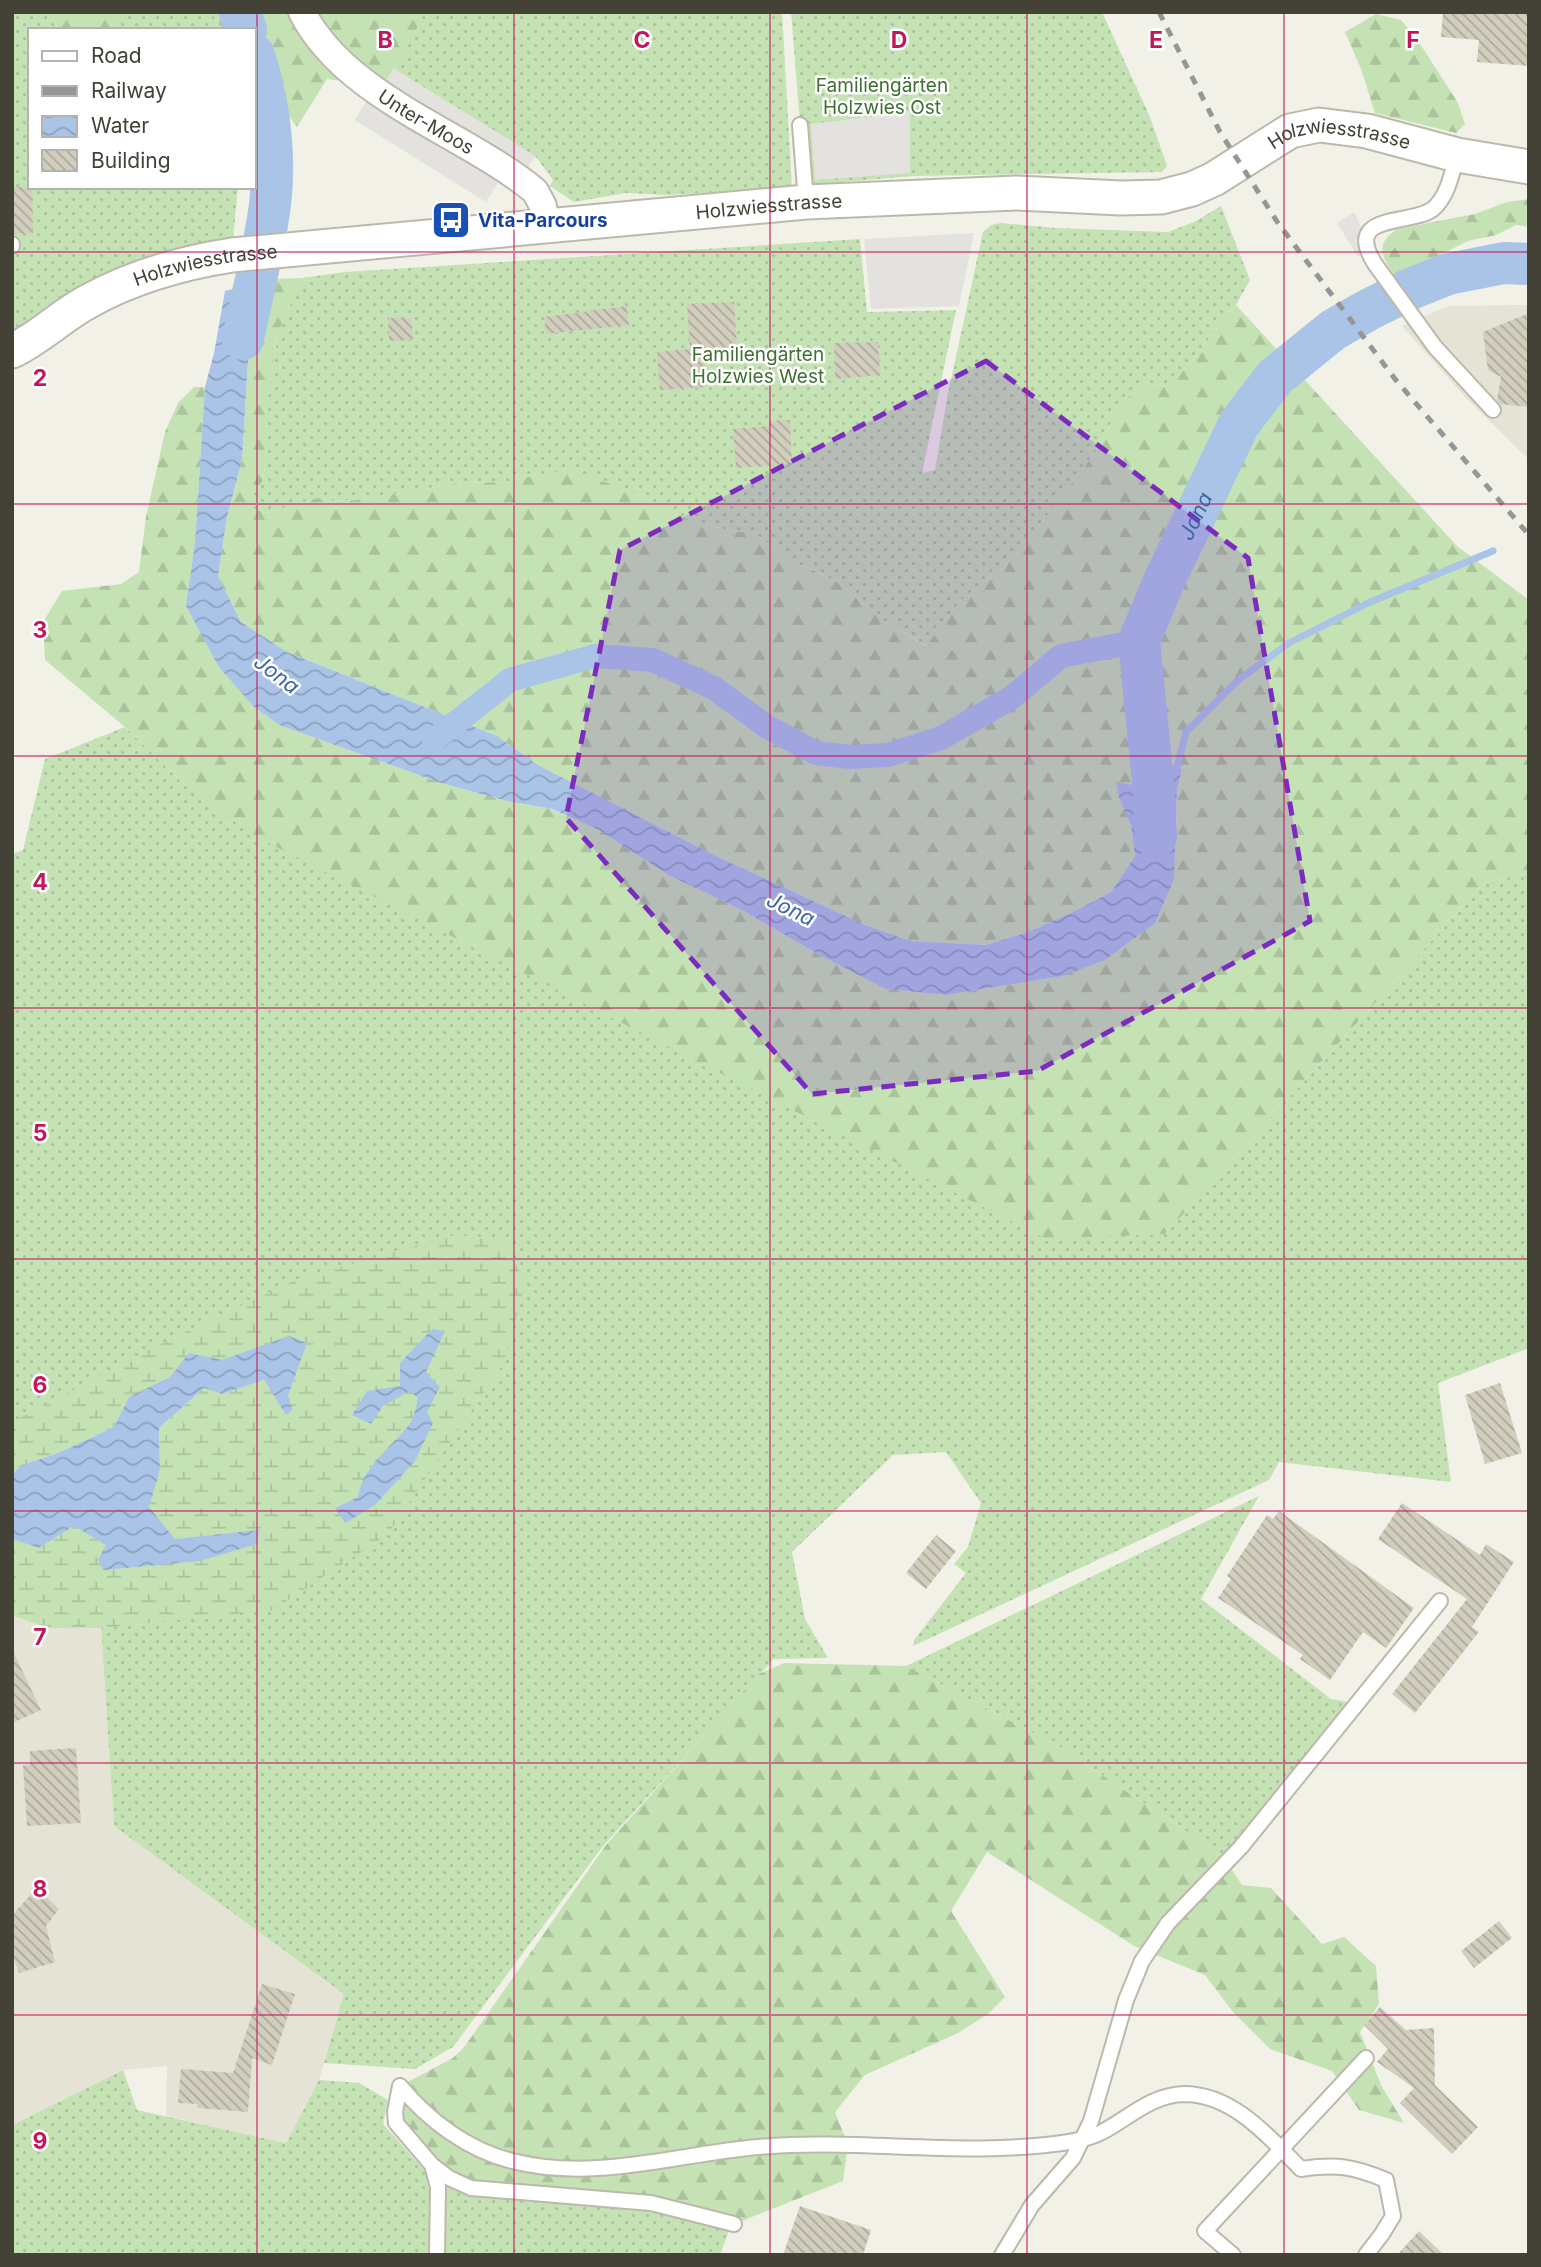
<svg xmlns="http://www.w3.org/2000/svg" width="1541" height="2267" font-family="Inter,sans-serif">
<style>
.residential{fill:#e5e3d6}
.grass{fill:url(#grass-dots)}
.forest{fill:url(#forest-firs)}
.wetland{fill:url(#wetland-marsh);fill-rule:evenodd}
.parking{fill:#e3e2df}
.water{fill:url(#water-waves)}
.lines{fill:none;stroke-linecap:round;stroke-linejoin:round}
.stream{stroke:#aac4e8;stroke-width:7}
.canal{stroke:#aac4e8;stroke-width:24}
.river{stroke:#aac4e8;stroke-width:42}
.building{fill:url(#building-back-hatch)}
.service-casing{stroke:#bcb9ab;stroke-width:18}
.minor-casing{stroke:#bcb9ab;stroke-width:30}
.tertiary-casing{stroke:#bcb9ab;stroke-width:37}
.service{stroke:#fff;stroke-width:14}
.minor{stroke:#fff;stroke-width:26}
.tertiary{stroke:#fff;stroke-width:33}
.rail{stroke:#969696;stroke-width:5;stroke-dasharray:9 9;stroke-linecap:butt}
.marked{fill:#7b2cbf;fill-opacity:0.2;stroke:#7b2cbf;stroke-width:5;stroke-dasharray:14 9;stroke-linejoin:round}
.grid{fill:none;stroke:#c2185b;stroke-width:2;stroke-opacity:0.55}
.labels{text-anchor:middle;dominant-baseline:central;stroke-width:5;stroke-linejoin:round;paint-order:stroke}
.park-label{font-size:19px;fill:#3d7031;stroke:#fff}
.street-label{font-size:19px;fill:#444137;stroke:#fff}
.transit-label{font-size:19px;font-weight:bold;fill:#164399;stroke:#fff;text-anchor:start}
.water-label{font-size:21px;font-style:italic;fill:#3c66a4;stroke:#fff}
.grid-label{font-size:23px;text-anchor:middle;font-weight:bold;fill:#c2185b;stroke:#fff;stroke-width:5;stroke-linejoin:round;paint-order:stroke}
</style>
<defs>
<pattern id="grass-dots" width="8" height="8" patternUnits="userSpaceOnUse" patternTransform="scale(1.75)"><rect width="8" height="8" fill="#c5e2b5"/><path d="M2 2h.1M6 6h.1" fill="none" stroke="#aac39c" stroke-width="1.8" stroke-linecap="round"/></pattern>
<pattern id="forest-firs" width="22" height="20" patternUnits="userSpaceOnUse" patternTransform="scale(1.75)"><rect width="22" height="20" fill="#c5e2b5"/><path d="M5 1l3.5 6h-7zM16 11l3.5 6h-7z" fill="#aac39c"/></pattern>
<pattern id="wetland-marsh" width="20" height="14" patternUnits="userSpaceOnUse" patternTransform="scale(1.75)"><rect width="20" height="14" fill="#c5e2b5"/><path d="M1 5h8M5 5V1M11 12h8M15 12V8" fill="none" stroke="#aac39c"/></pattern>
<pattern id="water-waves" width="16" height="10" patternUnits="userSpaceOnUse" patternTransform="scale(1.75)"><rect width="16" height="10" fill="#aac4e8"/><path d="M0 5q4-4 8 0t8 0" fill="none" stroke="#8ca1bd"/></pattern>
<pattern id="building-back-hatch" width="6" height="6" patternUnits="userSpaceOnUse" patternTransform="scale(1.75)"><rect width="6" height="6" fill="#d2cebe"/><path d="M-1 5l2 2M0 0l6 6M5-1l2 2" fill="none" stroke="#aca99b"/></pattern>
</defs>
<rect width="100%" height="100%" fill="#f2f1e8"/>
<!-- residential -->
<path class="residential" d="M1510,305H1529V460L1465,397L1402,326L1448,306Z
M12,1615L48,1628H101L114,1826L345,1994L319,2080L286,2143L166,2116L167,2066L122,2070L12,2125Z"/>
<!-- grass -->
<path class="grass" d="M12,12H51L60,30H30V187H238L233,239L163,252L77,289L12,333Z
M120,12H211L224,30H120Z
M425,12H782L792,188L668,195L626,193L574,202L550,186L553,180L535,156L394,69Z
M791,12H1102L1150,117L1167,166L1162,172L914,176L805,185Z
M1221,206L1250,280L1236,305L1172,385L1143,386L1124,400L1093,456L1042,522L1005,566L960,601L927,646L884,621L838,583L812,569L792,563L755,533L732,531L687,519L625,489L538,474L509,482L460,483L358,500L335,501L317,498L268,513L253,509V495L263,480L266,461V409L278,333L302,278L345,272L860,239L867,312L956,310L922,473L935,470L947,398L983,232L991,225L1001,223L1056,228L1168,232L1194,222Z
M125,727L188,788L1165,1234L1485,882L1529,873V1348L1438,1383L1451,1482L1279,1462L1269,1480L913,1646L915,1639L966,1573L954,1564L968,1547L981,1503L946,1452L893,1455L792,1552L805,1619L828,1658L774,1659L603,1846L453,2047L415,2069L324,2063L344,1994L114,1826L101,1628H48L12,1615V1539L39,1548L288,1396L307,1343L170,1377L22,1465L12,1474V854L23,850L45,759Z
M1259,1496L1201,1599L1331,1699L1348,1702L1223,1856L1060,1747L906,1666Z
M123,2070L137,2110L286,2143L319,2080L359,2083L388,2100L383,2124L428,2174L438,2199L446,2185L478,2195L599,2204L681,2214L729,2231L720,2255H12V2125Z"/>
<!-- forest -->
<path class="forest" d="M51,12H120V30H60Z
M211,12H425L407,48L379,92L367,84L327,79L297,127L254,69V30H224Z
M1376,14L1401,20L1417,39L1458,103L1465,124L1456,133L1375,113L1361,69L1345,32Z
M1529,199V227L1516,225L1496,235L1468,241L1395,277C1383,257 1373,245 1397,229L1475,214L1507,202Z
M302,278L278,333L266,409V461L263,480L253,495L254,509L268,513L317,498L335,501L358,500L460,483L509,482L538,474L571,471L625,489L687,519L732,531L755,533L792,563L809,568L838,583L884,621L926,646L960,601L1005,566L1042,522L1093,456L1124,400L1143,386L1172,385L1236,305L1457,546L1529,600V873L1485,882L1165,1234L1046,1239L253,835L188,788L125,727L45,660L43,622L62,591L121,584L139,572L146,517L165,432L178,403L194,387H205L195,542L187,606L254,707L279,725L441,783L507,801L551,809L599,830L670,876L740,909L823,957L886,989L946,995L1063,976L1176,833L1177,790L1182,769L1172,765C1161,779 1149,785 1131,786L1119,798L1131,826L1135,856L1111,892L1071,913L1028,932L986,945L911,941L865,925L716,856L538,765L497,736L287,652L241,622L218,576L227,517L242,460L248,361L272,279Z
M784,1663L906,1666L1060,1747L1223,1856L1242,1885L1271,1888L1322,1944L1344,1937L1376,1966L1379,2004L1360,2032L1382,2087L1404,2123L1359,2110L1332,2071L1270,2049L1233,2012L1205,1975L1134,1946L987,1852L951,1911L1005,1997L988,2014L958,2033L865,2075L835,2112L848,2145L843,2181L734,2224L651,2203L496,2187L432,2165L395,2112L400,2086L453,2058L465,2046L606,1845L759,1674Z"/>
<!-- wetland -->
<path class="wetland" d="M454,1235L504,1239L525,1283L505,1361L388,1534L273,1610L101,1628H48L12,1615V1539L39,1548L74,1526L107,1546L98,1560L258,1530L175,1540L149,1507L160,1470L159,1428L204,1388L222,1394L264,1380L287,1414L288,1396L307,1343L289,1336L222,1360L189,1353L170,1377L129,1397L114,1427L58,1453L22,1465L12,1474V1422L160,1344L295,1280ZM445,1331L426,1372L440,1387L427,1412L415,1461L375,1505L345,1522L336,1508L358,1497C363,1466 391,1447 409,1424C415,1418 416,1406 418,1398L410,1390L383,1406L371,1424L352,1415L367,1391L400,1386Z"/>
<!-- parking -->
<path class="parking" d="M394,69L535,156L520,180L505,171L486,202L355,120L374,89L380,92Z
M910,112V173L815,180L811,124Z
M1354,212L1368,241V250L1358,257L1337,223Z
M974,233L959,306L871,309L864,239Z"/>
<!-- water -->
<path class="water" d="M272,279L248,361L242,460L227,517L218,576L241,622L287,652L497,736L538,765L716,856L865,925L911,941L986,945L1028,932L1071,913L1111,892L1135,856L1131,826L1119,798L1116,782C1139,788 1157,784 1172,765L1182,769L1177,790L1174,879L1155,923L1105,960L1063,976L946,995L886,989L823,957L740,909L670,876L599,830L552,809L507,801L441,783L279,725L254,707L219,667L186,606L195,542L205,387L214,353L225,291Z
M432,1329L445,1331L426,1372L440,1387L427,1412L433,1423L415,1461L375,1505L345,1523L335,1508L358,1497C363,1466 391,1447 409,1425C414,1418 416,1406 418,1398L410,1391L383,1406L371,1424L352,1415L367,1391L400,1386V1363Z
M289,1336L307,1343L288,1396L292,1410L286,1415L264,1380L222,1394L204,1388L159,1428L160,1470L149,1507L175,1539L259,1530L257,1544L200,1561L104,1570L98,1560L106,1545L74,1526L39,1548L12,1539V1474L22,1465L58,1453L114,1427L129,1397L170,1377L189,1353L222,1360Z"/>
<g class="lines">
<!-- stream -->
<path class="stream" d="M1177,767L1186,732L1237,681L1289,643L1368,603L1493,551"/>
<!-- canal -->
<path class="canal" d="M434,740L510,680L595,656L653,660L714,688L766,726L816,753L850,757L888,755L941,738L1011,698L1061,656L1139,641"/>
<!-- river -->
<g class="river">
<path d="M240,12L246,30"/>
<path d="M243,339C252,295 264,250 270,205C276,155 269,103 254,55"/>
<path id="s1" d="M1156,837L1153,781L1139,641L1164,581L1239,424L1275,377L1333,330L1368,310L1408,290L1448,274L1504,263L1529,264"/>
</g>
</g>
<!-- building -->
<path class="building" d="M1443,12H1529V66L1477,62L1479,40L1441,37Z
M12,187H32L33,233L12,234Z
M734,302L738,362H706L707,387L660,390L657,352L690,349L687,304Z
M627,306L629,325L546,334L544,317Z
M1529,313V407L1500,404L1497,400L1501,377L1488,370L1483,332Z
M388,318H411L413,340L389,341Z
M878,342L880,375L835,379L834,343Z
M790,420L792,465L736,468L733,429L769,426V421Z
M1500,1383L1522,1453L1485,1464L1465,1395Z
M1402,1503L1480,1555L1486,1544L1514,1562L1472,1627L1479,1632L1415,1713L1392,1694L1467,1599L1378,1539Z
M1279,1511L1414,1608L1386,1648L1363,1632L1330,1680L1300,1659L1303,1655L1218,1598L1231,1579L1227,1576L1267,1515L1273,1519Z
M936,1535L956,1551L926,1589L906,1573Z
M12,1649L41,1710L12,1723Z
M76,1748L81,1823L27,1826L23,1765H30V1751Z
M37,1888L59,1909L46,1926L55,1962L19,1973L12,1952V1915Z
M1499,1921L1512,1938L1474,1968L1461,1951Z
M262,1984L295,1994L272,2065L252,2058L248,2112L198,2108L197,2104L178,2103L181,2069L233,2073Z
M1380,2007L1406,2030L1434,2028L1435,2085L1478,2127L1452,2154L1400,2103L1414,2088L1377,2062L1388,2049L1364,2025Z
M800,2206L871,2230L863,2255H783Z
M1419,2231L1444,2255H1397Z"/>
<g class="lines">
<!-- service casing -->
<g class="service-casing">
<path id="service" d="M800,125L806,202
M1457,155C1452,173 1448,196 1433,209C1410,226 1342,212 1375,264L1435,347L1493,410
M12,246V244
M400,2086C429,2121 468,2150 512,2161C595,2182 676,2154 758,2147C861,2138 966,2158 1069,2142C1079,2140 1091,2138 1100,2133C1128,2119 1150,2095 1184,2094C1233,2094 1269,2137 1301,2169C1337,2164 1352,2166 1386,2180L1393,2216L1382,2234L1366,2255
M400,2086L395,2112L396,2123L432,2165L449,2178L471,2188L651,2203L734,2224
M432,2165L438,2187L437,2255
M1002,2255L1032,2205L1073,2158L1091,2121L1126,2000L1142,1961L1168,1923L1241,1847L1440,1601
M1233,2255L1205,2231L1366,2058"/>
</g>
<!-- minor casing -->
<g class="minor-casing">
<g id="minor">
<path id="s2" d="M302,12C346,98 463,132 535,191L543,206L546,227"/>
</g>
</g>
<!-- tertiary casing -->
<g class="tertiary-casing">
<g id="tertiary">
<path id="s3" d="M12,351C40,338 62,315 89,301C134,276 181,263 232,255L806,202L1016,193L1121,198L1161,197L1192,189L1214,179L1290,131L1319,125L1367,131L1457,155L1529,167"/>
</g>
</g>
<!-- service -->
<use href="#service" class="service"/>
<!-- minor -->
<use href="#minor" class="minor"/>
<!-- tertiary -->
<use href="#tertiary" class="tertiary"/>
<!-- rail -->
<path class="rail" d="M1159,12L1220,132L1278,223L1395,379L1529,535"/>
</g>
<!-- marked area -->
<path class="marked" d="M986,361L1248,558L1310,921L1037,1071L812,1094L566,818L620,550Z"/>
<!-- grid -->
<path class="grid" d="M257,12V2255M514,12V2255M770,12V2255M1027,12V2255M1284,12V2255M12,252H1529M12,504H1529M12,756H1529M12,1008H1529M12,1259H1529M12,1511H1529M12,1763H1529M12,2015H1529"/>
<!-- icons -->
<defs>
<g id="bus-square" transform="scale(2.0125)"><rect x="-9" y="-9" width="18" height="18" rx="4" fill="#1a4fb4" stroke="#fff"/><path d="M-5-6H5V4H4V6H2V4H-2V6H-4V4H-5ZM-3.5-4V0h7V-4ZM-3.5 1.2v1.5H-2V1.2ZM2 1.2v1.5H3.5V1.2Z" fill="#fff"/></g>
</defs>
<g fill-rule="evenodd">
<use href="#bus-square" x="451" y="220"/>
</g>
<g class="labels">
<!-- park labels -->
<g class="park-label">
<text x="882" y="85">Familiengärten<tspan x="882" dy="22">Holzwies Ost</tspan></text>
<text x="758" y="354">Familiengärten<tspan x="758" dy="22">Holzwies West</tspan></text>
</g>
<!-- street labels -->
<g class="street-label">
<text stroke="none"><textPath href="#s2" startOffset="168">Unter-Moos</textPath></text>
<text stroke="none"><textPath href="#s3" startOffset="1370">Holzwiesstrasse</textPath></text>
<text stroke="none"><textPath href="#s3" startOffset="782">Holzwiesstrasse</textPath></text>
<text stroke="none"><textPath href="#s3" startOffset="215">Holzwiesstrasse</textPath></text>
</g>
<!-- transit labels -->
<g class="transit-label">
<text x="478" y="220">Vita-Parcours</text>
</g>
<!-- water labels -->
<g class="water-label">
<text stroke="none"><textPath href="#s1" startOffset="334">Jona</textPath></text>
<text transform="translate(277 674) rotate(37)">Jona</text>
<text transform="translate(791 909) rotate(26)">Jona</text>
</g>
</g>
<g class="grid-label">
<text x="385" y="48">B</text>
<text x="642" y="48">C</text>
<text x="899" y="48">D</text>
<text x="1156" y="48">E</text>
<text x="1413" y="48">F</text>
<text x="40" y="386">2</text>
<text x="40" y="638">3</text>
<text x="40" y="890">4</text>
<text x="40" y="1141">5</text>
<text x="40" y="1393">6</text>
<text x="40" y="1645">7</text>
<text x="40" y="1897">8</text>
<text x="40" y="2149">9</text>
</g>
<!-- border -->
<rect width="1541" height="2267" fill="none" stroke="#444137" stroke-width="28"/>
<!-- legend -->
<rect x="28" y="28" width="228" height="161" fill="#ffffff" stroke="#b4b3af" stroke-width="2"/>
<rect x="42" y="51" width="35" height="10" fill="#ffffff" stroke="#b4b3af" stroke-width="2"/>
<text x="91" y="63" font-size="21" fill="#444137">Road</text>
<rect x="42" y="86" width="35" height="10" fill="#969696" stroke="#b4b3af" stroke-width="2"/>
<text x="91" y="98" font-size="21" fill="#444137">Railway</text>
<rect x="42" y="116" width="35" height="21" fill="url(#water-waves)" stroke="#b4b3af" stroke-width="2"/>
<text x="91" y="133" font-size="21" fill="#444137">Water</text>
<rect x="42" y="150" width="35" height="21" fill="url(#building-back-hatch)" stroke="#b4b3af" stroke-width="2"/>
<text x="91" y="168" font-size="21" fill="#444137">Building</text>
</svg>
